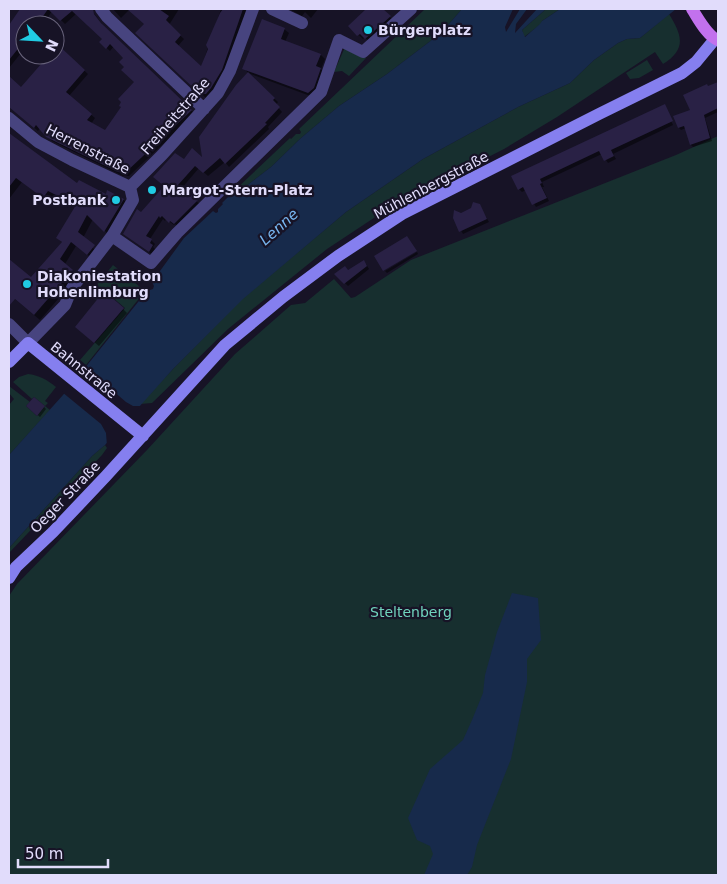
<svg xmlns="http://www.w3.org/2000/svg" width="727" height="884" font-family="'DejaVu Sans',sans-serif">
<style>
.green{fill:#172f2f}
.water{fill:#172a4b}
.pier{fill:#171326}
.shadow{fill:#0007}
.building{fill:#292145}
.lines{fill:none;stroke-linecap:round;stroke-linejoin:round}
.street{stroke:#47447f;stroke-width:12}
.secondary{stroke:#857fef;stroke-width:12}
.primary{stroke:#c271ed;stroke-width:12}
.poi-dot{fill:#20cbe3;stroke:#171326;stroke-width:2}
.labels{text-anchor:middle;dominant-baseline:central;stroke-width:4.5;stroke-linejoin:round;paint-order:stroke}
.poi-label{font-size:14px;font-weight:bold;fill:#e1dcfb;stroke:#171326;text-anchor:start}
.street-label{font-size:14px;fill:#e1dcfb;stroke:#171326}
.park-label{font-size:14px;fill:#70d3bd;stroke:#171326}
.water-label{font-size:15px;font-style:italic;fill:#77b4ee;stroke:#171326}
</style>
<rect width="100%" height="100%" fill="#171326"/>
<!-- green -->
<path class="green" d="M425,9H462L441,33L387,74L339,106L301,138L271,167L237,193L233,192L290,138L291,139L296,134H300L301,132L299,129Z
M546,9H560L542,21L541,24L524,37L522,30Z
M669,14C682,35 687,49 663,64L655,52L557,117L504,149L392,206L327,249L228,329L152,403L140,404L173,369L242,299L346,212L423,159L518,107L570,83L594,60L618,43L627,39L640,38Z
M346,45L366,58L349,76L342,71L334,72Z
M647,60L653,70L639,78L630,79L626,73Z
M718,136V875H9V596L17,584L147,450L235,354L291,305L305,303L334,279L351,298L355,297L411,260L676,155Z
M113,265L145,291L86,365L80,360L125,308L105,291L96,300L90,293Z
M28,374C38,375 48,380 56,387L45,401L48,403L45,406L50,410L9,455V405L14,399L9,393V386L30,402L26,406L37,416L45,406L34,397L32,399L13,382L19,377Z
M105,445L107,448L102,455L9,553V548L92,456Z"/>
<!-- water -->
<path class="water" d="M462,9H513L505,27L506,32L520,9H527L516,24L515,33L537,9H546L522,30L525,37L540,24L542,21L560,9H676L640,38L627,39L618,43L594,60L570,83L518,107L423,159L346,212L243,299L173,369L105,445L92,456L9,548V455L63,395L147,291L153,289L154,286L152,282L184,238L213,211L216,213L218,212V209L223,204L222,203L233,192L237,193L271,167L301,138L339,106L387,74L441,33Z
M512,593L538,598L541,640L527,659V682L511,759L477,845L472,867L467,875H424L433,854L430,846L417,840L408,818L430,769L463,740L472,720L483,693L485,675L497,632Z"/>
<!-- pier -->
<path class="pier" d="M84,366L126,402L133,406H141L107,446L106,433L101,424L62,392Z"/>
<!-- shadow -->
<path class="shadow" d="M22,9H85L93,12L105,28L195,114L129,176H123L52,141L40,128L38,131L9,105V78L22,89L50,55H55V49L58,46L88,74L69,96L95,118L91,124L105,132L123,108L136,82L125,67V58L114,46L110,51L100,42L104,39L76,14L65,24L52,11L43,25H25V48L9,68V27Z
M113,9H179L169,25L184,39L178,46L201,68L221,9H245L247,13L225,73L215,92L206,98L137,33L145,24L129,10L121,18Z
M289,9H318L311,18L305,12L302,16Z
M367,9H382L394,21L370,43L365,37L363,39L349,26Z
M284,29L289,33L285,42L321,55L325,59L321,69L324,73L313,97L248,73L244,68Z
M248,74L278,102L276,105L282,112L268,127L269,129L229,167L225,162L208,176L199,168L181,189L201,205L179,227L175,224L174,225L166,219L165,221L163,219L150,239L155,244L153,247L156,250L153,255L128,237L142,213L165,186L184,161L203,160Z
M718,83V112L705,118L712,141L693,147L691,145L686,128L681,130L679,128L709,87Z
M665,108L673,125L613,154L616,159L608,163L602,154L542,182L544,187H542L549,201L536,207L526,190L522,192L519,189Z
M9,134L77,185L106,195L108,192L124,200L129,205L110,236L93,219L83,238L98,253L93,259L76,246L65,264L78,276L40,320L9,294V261L31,279L63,243L57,238L76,207L54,196L49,202L22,182L9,199Z
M479,205L489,222L463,234L454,218Z
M417,252L418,254L387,273L385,271Z
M366,264L369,269L348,286L336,274Z
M123,309L127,313L99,346L81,331Z
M28,406L44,407L46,409L40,417Z"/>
<!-- building -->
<path class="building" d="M20,9H48L37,25H25V40L9,60V25Z
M48,9H93L94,14L101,23L192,110L125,173L118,172L46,137L36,125L34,128L9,107V76L21,87L49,55H55V42L85,70L66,92L92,114L87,120L105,130L121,107L119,106L121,102L118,99L134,82L121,70L124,67L119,62L123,58L110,44L106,49L99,42L102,39L72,11L60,21Z
M127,9H159L169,16L166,20L181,35L175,42L201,66L208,49L206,45L220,13L223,9H243L222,70L211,88L206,94H200L135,33L144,24Z
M366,9H383L391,16L365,39L360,34L357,36L348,26Z
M262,19L285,28L281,39L321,54L316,66L321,68L314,88L308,93L242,69Z
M248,72L275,98L273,100L280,107L265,123L267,124L225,164L220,158L203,173L195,166L178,185L198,200L174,224L170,221L169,223L162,216L160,218L159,216L146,236L152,239L150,243L153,245L149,252L123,234L137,209L141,212L164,186L153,177L175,153L184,159L192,148L202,157L199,137L236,85Z
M718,82V108L704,115L710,138L690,145L684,126L678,128L673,116L690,110L683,95L707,84L708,86Z
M665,104L673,121L611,150L614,156L604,161L599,151L540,179L542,183L540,184L547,198L532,205L523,187L518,190L511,176Z
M9,133L77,183L79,180L106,194L107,190L124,199L104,232L87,215L78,232L95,245L87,255L71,242L60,259L73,270L34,315L15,299L9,306V259L31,277L62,242L56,238L76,205L48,191L43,198L16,178L9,187Z
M473,202L480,204L487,219L459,232L453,218L454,210L461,213L471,208Z
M407,236L417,251L383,271L374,256Z
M364,260L367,266L344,284L334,274L345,266L348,270Z
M104,291L124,308L94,343L75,327Z
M34,397L45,406L37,416L26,406Z"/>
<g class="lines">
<!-- street -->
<path class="street" d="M101,9L107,17L204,109
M272,9L302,23
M9,118L38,142L72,160L130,187
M112,236L151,263L177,233L321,92L339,40L363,52L411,9
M9,324L28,343L65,305L72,288L112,236L133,200L130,187L162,155L218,93L230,71L253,9"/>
<!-- secondary -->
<path class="secondary" d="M9,362L28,343L143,436
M9,578L16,567L53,532L106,476L225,345L283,297L338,256L402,214L599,114L682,73L696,62L715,39"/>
<!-- primary -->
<path class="primary" d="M692,9C698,18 707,36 718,40"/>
</g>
<!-- markers -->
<g class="poi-dot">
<circle cx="368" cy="30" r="5"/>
<circle cx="152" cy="190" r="5"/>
<circle cx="116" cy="200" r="5"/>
<circle cx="27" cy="284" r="5"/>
</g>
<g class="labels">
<!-- poi labels -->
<g class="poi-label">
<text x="378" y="30">Bürgerplatz</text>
<text x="162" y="190">Margot-Stern-Platz</text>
<text x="106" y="200" text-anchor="end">Postbank</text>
<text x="37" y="276">Diakoniestation<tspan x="37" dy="16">Hohenlimburg</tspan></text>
</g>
<!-- street labels -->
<g class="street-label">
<text transform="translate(175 116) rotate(-49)">Freiheitstraße</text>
<text transform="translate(88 149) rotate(27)">Herrenstraße</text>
<text transform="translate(431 185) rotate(-28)">Mühlenbergstraße</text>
<text transform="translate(84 370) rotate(39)">Bahnstraße</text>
<text transform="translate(65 497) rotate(-46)">Oeger Straße</text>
</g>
<!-- park labels -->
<g class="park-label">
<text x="411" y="612">Steltenberg</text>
</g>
<!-- water labels -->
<g class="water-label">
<text transform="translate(279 227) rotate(-42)">Lenne</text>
</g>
</g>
<!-- border -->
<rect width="727" height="884" fill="none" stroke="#e1dcfb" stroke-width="20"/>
<!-- north arrow -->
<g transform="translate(40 40) rotate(115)"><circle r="24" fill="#171326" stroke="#68637b"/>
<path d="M0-4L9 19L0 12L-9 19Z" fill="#20cbe3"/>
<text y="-8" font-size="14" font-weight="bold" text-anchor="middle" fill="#e1dcfb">N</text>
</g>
<!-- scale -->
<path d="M18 859v8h90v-8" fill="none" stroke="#e1dcfb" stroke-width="2.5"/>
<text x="25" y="859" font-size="15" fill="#e1dcfb" stroke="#171326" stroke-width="4" paint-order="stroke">50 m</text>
</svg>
